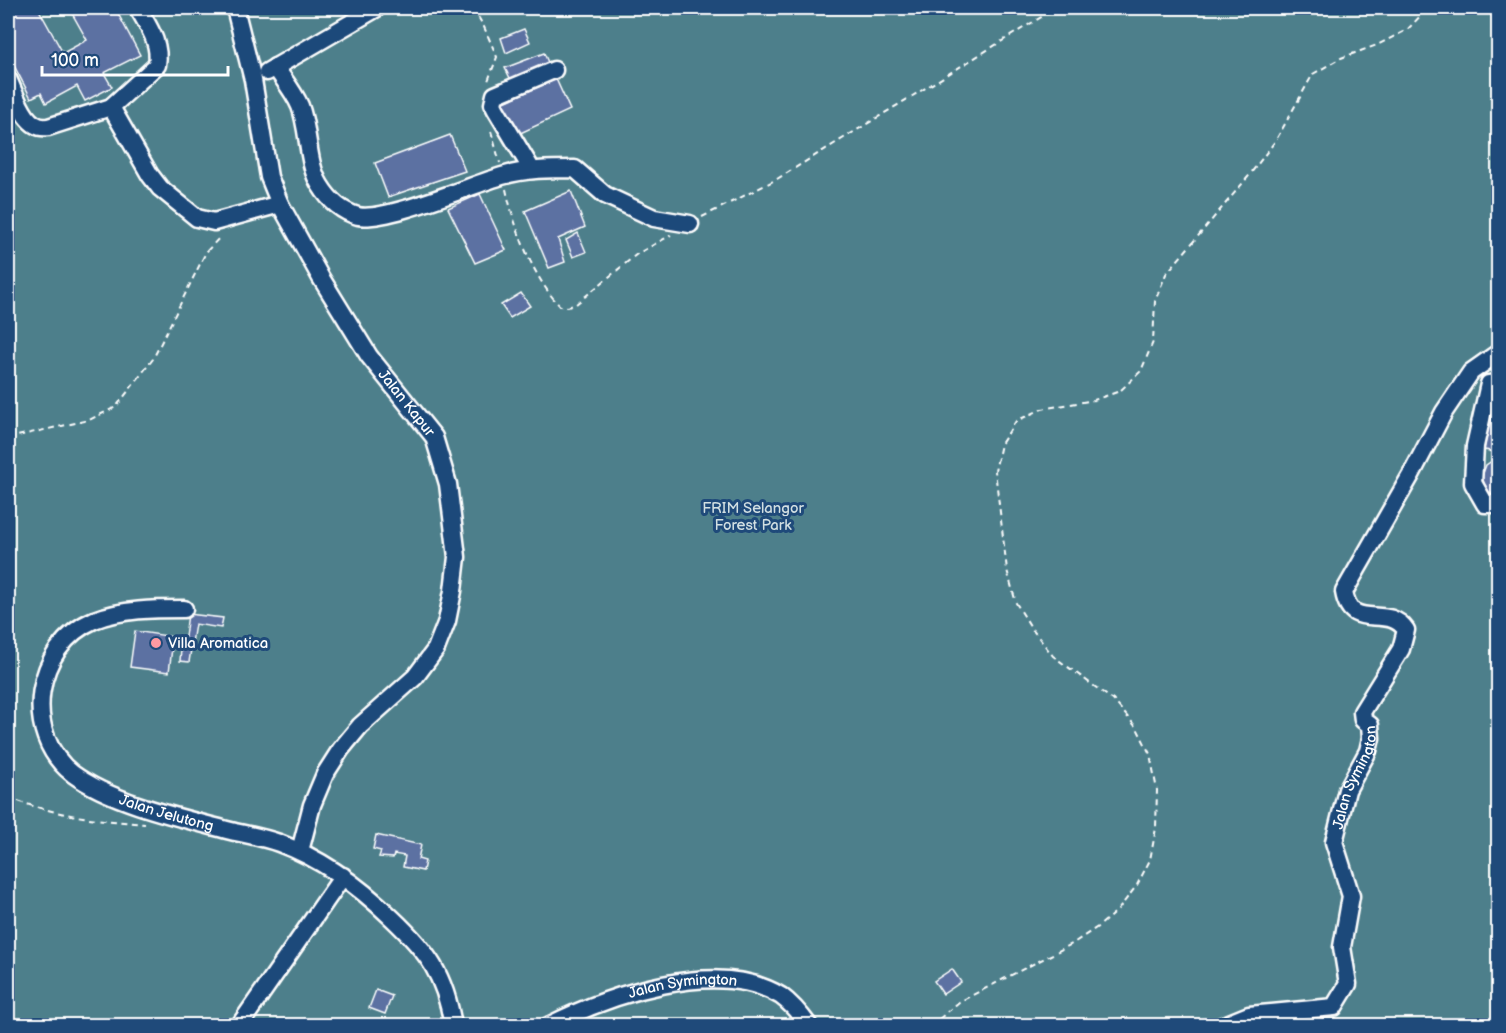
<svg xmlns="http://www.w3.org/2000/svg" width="1506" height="1033" font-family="'Balsamiq Sans',sans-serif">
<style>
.green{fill:#4d7f8b;stroke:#a6bfc5;stroke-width:1.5}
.building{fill:#5b71a2;stroke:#fff;stroke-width:1.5}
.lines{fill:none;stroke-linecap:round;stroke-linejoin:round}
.minor-casing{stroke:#fff;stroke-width:21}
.path{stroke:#fff;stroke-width:2;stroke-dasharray:6 4.5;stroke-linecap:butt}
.minor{stroke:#1f4a7a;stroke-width:16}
.poi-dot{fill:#ff9aa2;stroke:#1f4a7a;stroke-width:2}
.labels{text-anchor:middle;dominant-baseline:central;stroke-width:6;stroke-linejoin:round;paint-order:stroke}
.street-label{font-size:15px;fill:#fff;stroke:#1f4a7a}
.park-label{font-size:15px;fill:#d2dfe2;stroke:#1f4a7a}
.poi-label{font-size:15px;fill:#fff;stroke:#1f4a7a;text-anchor:start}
</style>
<rect width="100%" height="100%" fill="#1f4a7a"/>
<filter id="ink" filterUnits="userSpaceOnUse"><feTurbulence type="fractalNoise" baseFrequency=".0167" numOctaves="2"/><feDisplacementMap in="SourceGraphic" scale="12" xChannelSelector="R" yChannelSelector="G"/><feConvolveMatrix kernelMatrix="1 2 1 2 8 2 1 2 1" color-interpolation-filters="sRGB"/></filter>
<g filter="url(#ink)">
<!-- green -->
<path class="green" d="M8,8H1498V1025H8Z"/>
<!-- building -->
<path class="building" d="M8,8H38L63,53L87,40L69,8H115L140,55L104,73L112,87L85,101L77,86L46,103L41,93L31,98L8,54Z
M524,29L530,42L506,53L501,38Z
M544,53L550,67L513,84L505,68Z
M556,79L570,110L514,136L500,104Z
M450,135L465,171L388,197L375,163Z
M571,191L585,227L558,239L565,262L549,268L525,211Z
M480,194L506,250L475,263L448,208Z
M578,233L586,252L573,257L566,240Z
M521,293L530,306L510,318L501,305Z
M1495,386H1498V452L1484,450Z
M1498,457V497L1489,492L1485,487L1482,476L1486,465Z
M188,614L223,618L221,628L195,624L189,662L180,661L181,649L172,648L169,672L130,667L135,631L174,637L173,642L184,644Z
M376,835L421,845L418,859L425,861L423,871L403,867L405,856L394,854L393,858L379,857L381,851L373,849Z
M952,969L961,982L943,994L934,981Z
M376,990L392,996L385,1014L369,1008Z"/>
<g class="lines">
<!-- minor casing -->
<g class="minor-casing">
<g id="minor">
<path id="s1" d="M235,8L253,80L269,177L280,204L321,278L369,356L434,437L448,484L457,557L453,591L447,621L436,649L415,677L360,726L341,749L325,774L312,805L300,851"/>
<path d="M275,67C284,80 294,92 300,106C309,129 307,164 320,185C329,200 340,211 358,216C385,222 471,185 502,176C526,169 550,169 575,169L605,195L654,218L690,224"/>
<path d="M267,72L377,8"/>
<path d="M8,79C16,95 25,131 48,127L111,107L157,65C161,43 148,26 138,8"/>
<path d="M111,107L150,175L160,188L197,218L214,222L280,204"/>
<path d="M532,170L496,110L493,104L495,95L554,70"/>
<path d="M1498,383L1489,384L1475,446L1473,483L1485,504H1498"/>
<path id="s2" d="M184,609C155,609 122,609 94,620C34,646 21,734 73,774C114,804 186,819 235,832C250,835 265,838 279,843C323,859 359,886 392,918C428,952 445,975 453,1026"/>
<path d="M239,1026L343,876"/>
<path id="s3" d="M548,1026C609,995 717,957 781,996C792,1004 801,1015 809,1026"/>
<path id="s4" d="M1222,1026L1249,1015L1334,1007L1348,984L1342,947L1351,896L1334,842L1347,790L1368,751L1371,738L1370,725L1363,720L1362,712L1401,649L1406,630C1387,602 1351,634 1344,592L1411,475L1444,412L1471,372L1498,353"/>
</g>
</g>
<!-- path -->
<path class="path" d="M473,8L484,27L497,57L488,81
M491,131L500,163
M506,189C514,227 533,278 560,306L568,307L576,304L637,254L671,235
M702,217L777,179L1056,8
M8,438L89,420L116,407L153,359L206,252L221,236
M8,797C51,815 98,820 145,824
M931,1026L959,1002L1072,944L1099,926L1118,910L1137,885L1150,860L1156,828L1157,790L1150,754L1137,728L1113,700L1053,656L1032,629L1016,603L1007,570L995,471L1001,444L1016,421L1042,409L1094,400L1120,391L1141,371L1153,342L1155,301L1166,274L1248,177L1276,140L1313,74L1341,58L1377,45L1407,30L1428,8"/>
<!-- minor -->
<use href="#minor" class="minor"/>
</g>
</g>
<!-- markers -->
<circle class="poi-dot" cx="156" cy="643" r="6"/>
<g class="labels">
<!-- street labels -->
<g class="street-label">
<text stroke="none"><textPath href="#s1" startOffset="438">Jalan Kapur</textPath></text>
<text stroke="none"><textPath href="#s4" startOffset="356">Jalan Symington</textPath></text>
<text stroke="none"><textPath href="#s2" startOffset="378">Jalan Jelutong</textPath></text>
<text stroke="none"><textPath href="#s3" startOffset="142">Jalan Symington</textPath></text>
</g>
<!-- park labels -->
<g class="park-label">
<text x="753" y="508">FRIM Selangor<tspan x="753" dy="17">Forest Park</tspan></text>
</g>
<!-- poi labels -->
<g class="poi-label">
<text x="168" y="643">Villa Aromatica</text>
</g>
</g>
<!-- margin -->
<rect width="1506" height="1033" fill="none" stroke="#1f4a7a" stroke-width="30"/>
<rect x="15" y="15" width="1476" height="1003" fill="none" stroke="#fff" stroke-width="2" filter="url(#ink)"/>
<!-- scale -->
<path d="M42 66v9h186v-9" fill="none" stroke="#ffffff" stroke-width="3"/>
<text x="51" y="66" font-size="18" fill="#ffffff" stroke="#1f4a7a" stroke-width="4.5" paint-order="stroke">100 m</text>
</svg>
